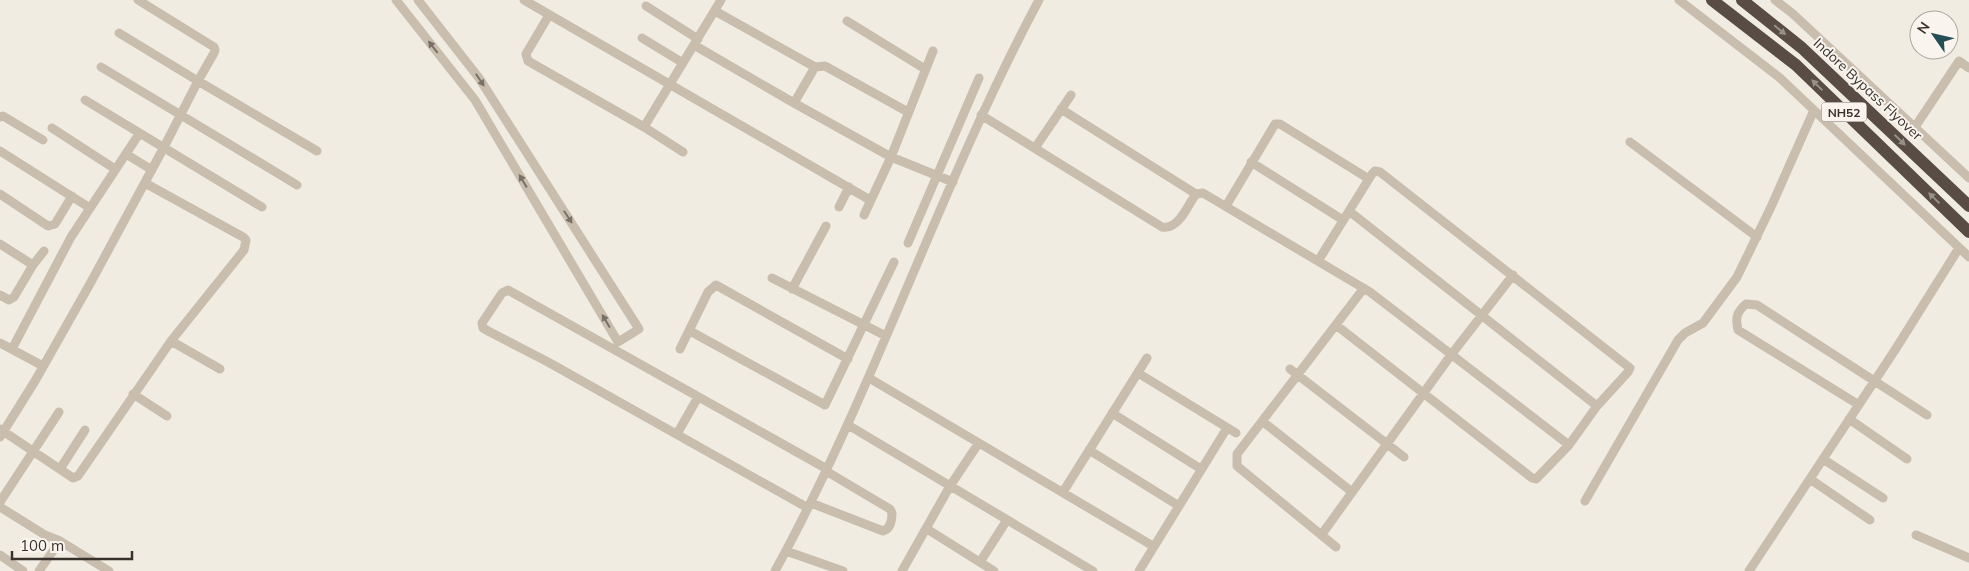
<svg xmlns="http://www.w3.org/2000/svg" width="1969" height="571" font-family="Mulish,sans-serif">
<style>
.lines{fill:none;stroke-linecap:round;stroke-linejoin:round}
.minor{stroke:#c9bdae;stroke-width:9}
.highway{stroke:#584c44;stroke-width:12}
.oneway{fill:#989088}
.oneway2{fill:#797066}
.labels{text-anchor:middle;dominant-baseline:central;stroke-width:4;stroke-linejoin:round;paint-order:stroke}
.shield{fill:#f9f5ee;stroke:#726c66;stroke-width:1}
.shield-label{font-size:12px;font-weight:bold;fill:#38312c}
.street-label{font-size:14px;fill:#38312c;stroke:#f9f5ee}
</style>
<rect width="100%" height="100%" fill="#f1ece1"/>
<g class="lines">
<!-- minor -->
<path class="minor" d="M396,0L475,100L618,342L639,329L479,78L418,0
M524,0L870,200
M1679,0L1780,78L1969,257
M1775,0L1792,13L1969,178
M646,6L698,39
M715,11L815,67
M549,15L526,54L528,61L644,127L683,152
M847,21L925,69
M119,33L198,81L214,53L215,50L214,47L138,0
M642,38L683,63
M694,45L794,103L891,157L953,182
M101,67L297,185
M85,100L262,207
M794,103L815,67L825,66L908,112
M1061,109L1196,194
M981,115L1162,227C1179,230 1187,206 1196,194L1203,193L1370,292L1569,445
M0,117L3,116L43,140
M644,127L721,0
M1915,127L1959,61L1969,68
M52,128L115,169
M1630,142L1757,237
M1035,148L1071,95
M0,151L90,208
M126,154L152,170
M1251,162L1343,220
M0,194L48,226L55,224L72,196
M1226,206L1275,124H1280L1369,179
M839,207L849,187
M1349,211L1597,406
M864,215L891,157L933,51
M908,243L979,78
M0,244L33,265
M1318,261L1372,174L1375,171L1380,172L1630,368L1628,372L1597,406L1569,445L1536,479L1532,478L1336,325
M772,278L886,336
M792,289L826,226
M0,295L9,300L14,297L33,265L44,251
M690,331L825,405L894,262
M171,341L220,369
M0,343L43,366
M12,349L71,237L139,134
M680,349L708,292L716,285L848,359
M1290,369L1404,457
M1138,373L1236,433
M869,378L1153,546
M133,394L167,416
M1859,405L1738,330C1735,317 1737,312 1746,304L1757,305L1927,415
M1112,413L1201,469
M1849,419L1907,459
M1262,421L1352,492
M848,425L1093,571
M0,429L73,478L78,476L171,341L244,250L246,240L243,237L145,183
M677,434L698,397
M0,437L35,381L91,282L163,149L198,81L317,151
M1089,450L1179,506
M1823,459L1883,498
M60,469L85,430
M1810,479L1870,520
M1063,492L1147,358
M1585,501L1678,340L1685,333L1703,323L1737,277L1771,207L1814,110
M0,502L59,412
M811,503L883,531C890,529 892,521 892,513L890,509L826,471
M0,507L45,535L60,541
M808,508L548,362L490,332L483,328L482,323L502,293L508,290L827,469
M927,529L994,571
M1322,534L1451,355L1513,275
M1916,535L1969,558
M1336,547L1237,466V454L1364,288
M786,551L843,571
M0,555L23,571
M980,562L1007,520
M39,571L60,541L109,571
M775,571C876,387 940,185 1039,0
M902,571L950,486L978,444
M1139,571L1227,428
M1749,571L1895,350L1959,248"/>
<!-- highway -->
<path class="highway" d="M1712,0L1796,65L1969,232
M1742,0L1802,48L1969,206"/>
</g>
<!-- one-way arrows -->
<defs><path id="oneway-solid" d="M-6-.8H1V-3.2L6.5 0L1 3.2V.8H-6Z" transform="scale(1.25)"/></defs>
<g class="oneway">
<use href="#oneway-solid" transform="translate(1780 30) rotate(39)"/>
<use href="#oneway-solid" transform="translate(1817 85) rotate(-136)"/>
<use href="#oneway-solid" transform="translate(1900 140) rotate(44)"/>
<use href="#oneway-solid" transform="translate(1934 198) rotate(-136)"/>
</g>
<g class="oneway2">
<use href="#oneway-solid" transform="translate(433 47) rotate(-128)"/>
<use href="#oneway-solid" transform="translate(480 80) rotate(56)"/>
<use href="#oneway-solid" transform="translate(523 181) rotate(-121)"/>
<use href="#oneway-solid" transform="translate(568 217) rotate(57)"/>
<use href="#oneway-solid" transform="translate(606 321) rotate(-121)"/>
</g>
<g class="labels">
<!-- shield labels -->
<rect class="shield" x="1821.5" y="102.5" width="45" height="19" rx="4"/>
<g class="shield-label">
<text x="1844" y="112">NH52</text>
</g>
<!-- street labels -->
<g class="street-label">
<text transform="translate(1868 89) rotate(43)">Indore Bypass Flyover</text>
</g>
</g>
<!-- north arrow -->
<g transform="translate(1934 35) rotate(304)"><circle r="24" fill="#f9f5ee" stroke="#aca7a0"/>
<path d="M0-4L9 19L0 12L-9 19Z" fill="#254d56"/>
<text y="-8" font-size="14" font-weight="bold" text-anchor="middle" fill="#38312c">N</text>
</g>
<!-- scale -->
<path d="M12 551v8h120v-8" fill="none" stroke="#38312c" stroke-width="2.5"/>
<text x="20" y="551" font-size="15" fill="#38312c" stroke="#f9f5ee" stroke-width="4" paint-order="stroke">100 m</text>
</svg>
